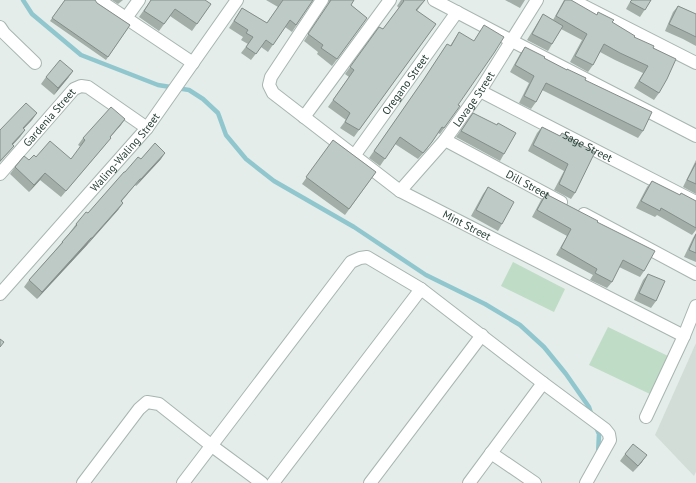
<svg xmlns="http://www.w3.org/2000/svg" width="696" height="483" font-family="'PT Sans',sans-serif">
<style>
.built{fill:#d3ddd8}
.green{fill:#bfdcc6}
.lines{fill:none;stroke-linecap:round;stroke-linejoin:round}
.stream{stroke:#90c6ce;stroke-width:4.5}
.street-casing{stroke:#a7b5b0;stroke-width:14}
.street{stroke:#fff;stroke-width:12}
.wall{fill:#a3aea9}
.shaded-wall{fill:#848d8a}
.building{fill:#bdcac5;stroke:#848d8a}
.labels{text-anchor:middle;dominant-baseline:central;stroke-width:4;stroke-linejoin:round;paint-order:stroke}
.street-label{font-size:11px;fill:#253e36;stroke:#f5f9f7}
</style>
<rect width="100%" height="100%" fill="#e4ede9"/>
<!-- built -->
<path class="built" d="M696,343V472L694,476L655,435Z"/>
<!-- green -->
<path class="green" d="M513,262L565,289L554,312L501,286Z
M608,327L668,356L650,394L589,365Z"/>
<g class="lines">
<!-- stream -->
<path class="stream" d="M23,0L32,14L81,55L158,85L189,90L203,99L218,113L226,135L246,159L274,181L354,227L426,275L485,304L520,325L544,347L566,374L589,407L592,416
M596,427L599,434L598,455"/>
<!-- street casing -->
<g class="street-casing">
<g id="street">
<path d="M99,0L193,63"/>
<path id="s1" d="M322,0L271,77L269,85L273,93L400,191L684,336"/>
<path d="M434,0L512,41L696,136"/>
<path d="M572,0L696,63"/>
<path d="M126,18L139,0"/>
<path d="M0,27L4,33L35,63"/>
<path id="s2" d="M480,91L696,202"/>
<path d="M304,117L390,0"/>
<path id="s3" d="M445,140L561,202"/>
<path id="s4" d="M354,156L457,12"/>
<path id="s5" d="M0,174L74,89L81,86L88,87L147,128"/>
<path id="s6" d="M400,191L445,140L480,91L537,0"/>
<path d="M584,214L696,274"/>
<path id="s7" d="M0,294L147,128L237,0"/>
<path d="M646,417L684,336L696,306"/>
<path d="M491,453L535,483"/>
<path d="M83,483L139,409L147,402L159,404L212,446L262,483"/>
<path d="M183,483L351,262L360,258L367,257L421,289L543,383L605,429L609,434L610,440L586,483"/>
<path d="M273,483L421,289"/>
<path d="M370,483L482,335"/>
<path d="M469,483L543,383"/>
</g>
</g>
<!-- street -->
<use href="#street" class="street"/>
</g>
<!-- wall -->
<path class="wall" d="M65,0L97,3L130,25L106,60L50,21Z
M112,0H123L118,4Z
M151,0L211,4L192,31L170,16L159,31L139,17Z
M266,0H313L292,32L285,27L268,52L261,47L251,60L241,53L248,44L241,40L243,37L229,28L242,8L267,23L278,7Z
M329,0H354L351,5L367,18L332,66L317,54L318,52L304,41L328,4Z
M401,0H425L417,11L436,24L354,137L340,128L346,120L328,107L349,77L345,74L379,27L383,29L399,8L397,6Z
M505,0H525L520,8Z
M564,0L612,22L634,37L653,48L659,93L654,100L634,88L643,73L615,60L600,52L593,65L588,72L570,62L582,40L561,29L548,51L527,40L543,14L553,20Z
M631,0H651L640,17L626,9Z
M678,6L696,14V46L683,39L665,31L673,12Z
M459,32L458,105L460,106L440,134L438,133L427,149L418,159L395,144L380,166L369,158L420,85L447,44L450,46Z
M525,47L544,58L585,80L643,131L638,138L542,90L536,102L531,109L519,103L529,83L510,72L520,54Z
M73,71L68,78L54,95L41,84L46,77Z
M473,113L504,154L500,161L456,137Z
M125,119L110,137L106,144L61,197L40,180L29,192L10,174L15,167L36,157L71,159L81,147L78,145L83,138Z
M542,127L560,136L562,133L574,141L575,193L571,199L554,190L564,171L528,151L537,133Z
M333,140L376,172L345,215L302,184Z
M161,159L136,186L135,185L122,201L123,203L118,210L87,245L37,299L24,287L29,280L58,247L62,242L71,231L76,224L88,213L125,172Z
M696,160V194L683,187Z
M652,181L679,195L696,201V230L692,235L657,215L655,217L636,208L647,187Z
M488,187L502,224L498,231L471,216L483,194Z
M546,194L597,222L644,271L640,277L619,267L612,282L607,288L590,280L593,275L556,255L567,236L532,217L541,200Z
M696,233V262L684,257L693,238Z
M648,274L656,301L651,308L634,300L643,280Z
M625,454L642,462L633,472L620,461Z"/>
<!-- shaded-wall -->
<path class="shaded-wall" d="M73,71L68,78L54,95L58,88Z
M37,113L32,120L18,135L23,128Z
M125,119L121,125L105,143Z
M25,130L20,137L7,151L12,144Z
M14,146L9,152L0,162V161Z
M165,153L161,159L136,186L141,179Z
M45,173L40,180L29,192L34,185Z
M123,203L118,210L87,245L92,238Z
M91,238L87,245L37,299L42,292Z
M647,455L642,462L633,472L638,466Z"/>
<!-- building -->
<path class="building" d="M65,0H95L97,3L130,25L108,57L52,18Z
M151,0H205L211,4L197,24L175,9L164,24L144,11Z
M283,0H313L296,25L290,20L273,45L266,40L256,54L246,47L253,37L246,33L248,30L234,21L242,8L267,23Z
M331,0H354L351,5L367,18L337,59L321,48L323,45L308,34Z
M403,0H425L416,10L436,24L359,130L345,122L350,113L333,100L354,70L350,67L379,27L383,29L404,1Z
M565,0H571L597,15L598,12L614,20L612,22L635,36L634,37L654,46L653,48L676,59L667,79L659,93L639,81L648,66L620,53L604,44L593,65L575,56L587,34L556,16Z
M632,0H651L645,10L630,2Z
M678,6L696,14V37L688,33L669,24Z
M543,14L563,26L552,44L532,34Z
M484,25L504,37L494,53L458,105L460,106L444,128L442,127L432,142L423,153L400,137L385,159L374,151L424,79L447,44L451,46L459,32L474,41Z
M525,47L545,57L544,58L567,70V69L586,78L585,80L652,112L643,131L546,83L536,102L524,96L534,76L515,65Z
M60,60L73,71L58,88L46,77Z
M26,103L37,113L23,128L25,130L12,144L14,146L0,161V130Z
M111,107L125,119L110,137L111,138L66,191L45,173L34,185L15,167L24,156L29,160L34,155L36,157L50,141L71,159L85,140L83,138Z
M473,113L497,125L498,123L516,133L504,154L461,131Z
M542,127L560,136L562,133L574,140V141L595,152L575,193L559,184L568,164L533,145Z
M333,140L376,172L349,209L306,177Z
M155,143L165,153L141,179H140L121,201L123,203L92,238H91L42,292L29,280L63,242H62L77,225L76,224L86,212L88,213L124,172H125L138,157L141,159Z
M696,163V184L687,180Z
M652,181L680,195L681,193L696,201V228L661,208L660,211L641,201Z
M488,187L514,202L502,224L476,210Z
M546,194L598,221L597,222L655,251L644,271L623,260L612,282L595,273L597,269L561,248L571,229L537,210Z
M696,234V253L689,250Z
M648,274L665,281L656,301L639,293Z
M0,339L4,342L0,347Z
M633,444L647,455L638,466L625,454Z"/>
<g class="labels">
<!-- street labels -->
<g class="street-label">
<text stroke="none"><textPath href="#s4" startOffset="88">Oregano Street</textPath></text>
<text stroke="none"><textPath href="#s6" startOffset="118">Lovage Street</textPath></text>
<text stroke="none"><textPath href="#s5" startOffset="75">Gardenia Street</textPath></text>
<text stroke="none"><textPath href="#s2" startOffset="121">Sage Street</textPath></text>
<text stroke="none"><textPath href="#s7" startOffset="189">Waling-Waling Street</textPath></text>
<text stroke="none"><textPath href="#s3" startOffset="94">Dill Street</textPath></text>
<text stroke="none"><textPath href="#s1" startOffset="345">Mint Street</textPath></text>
</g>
</g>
</svg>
